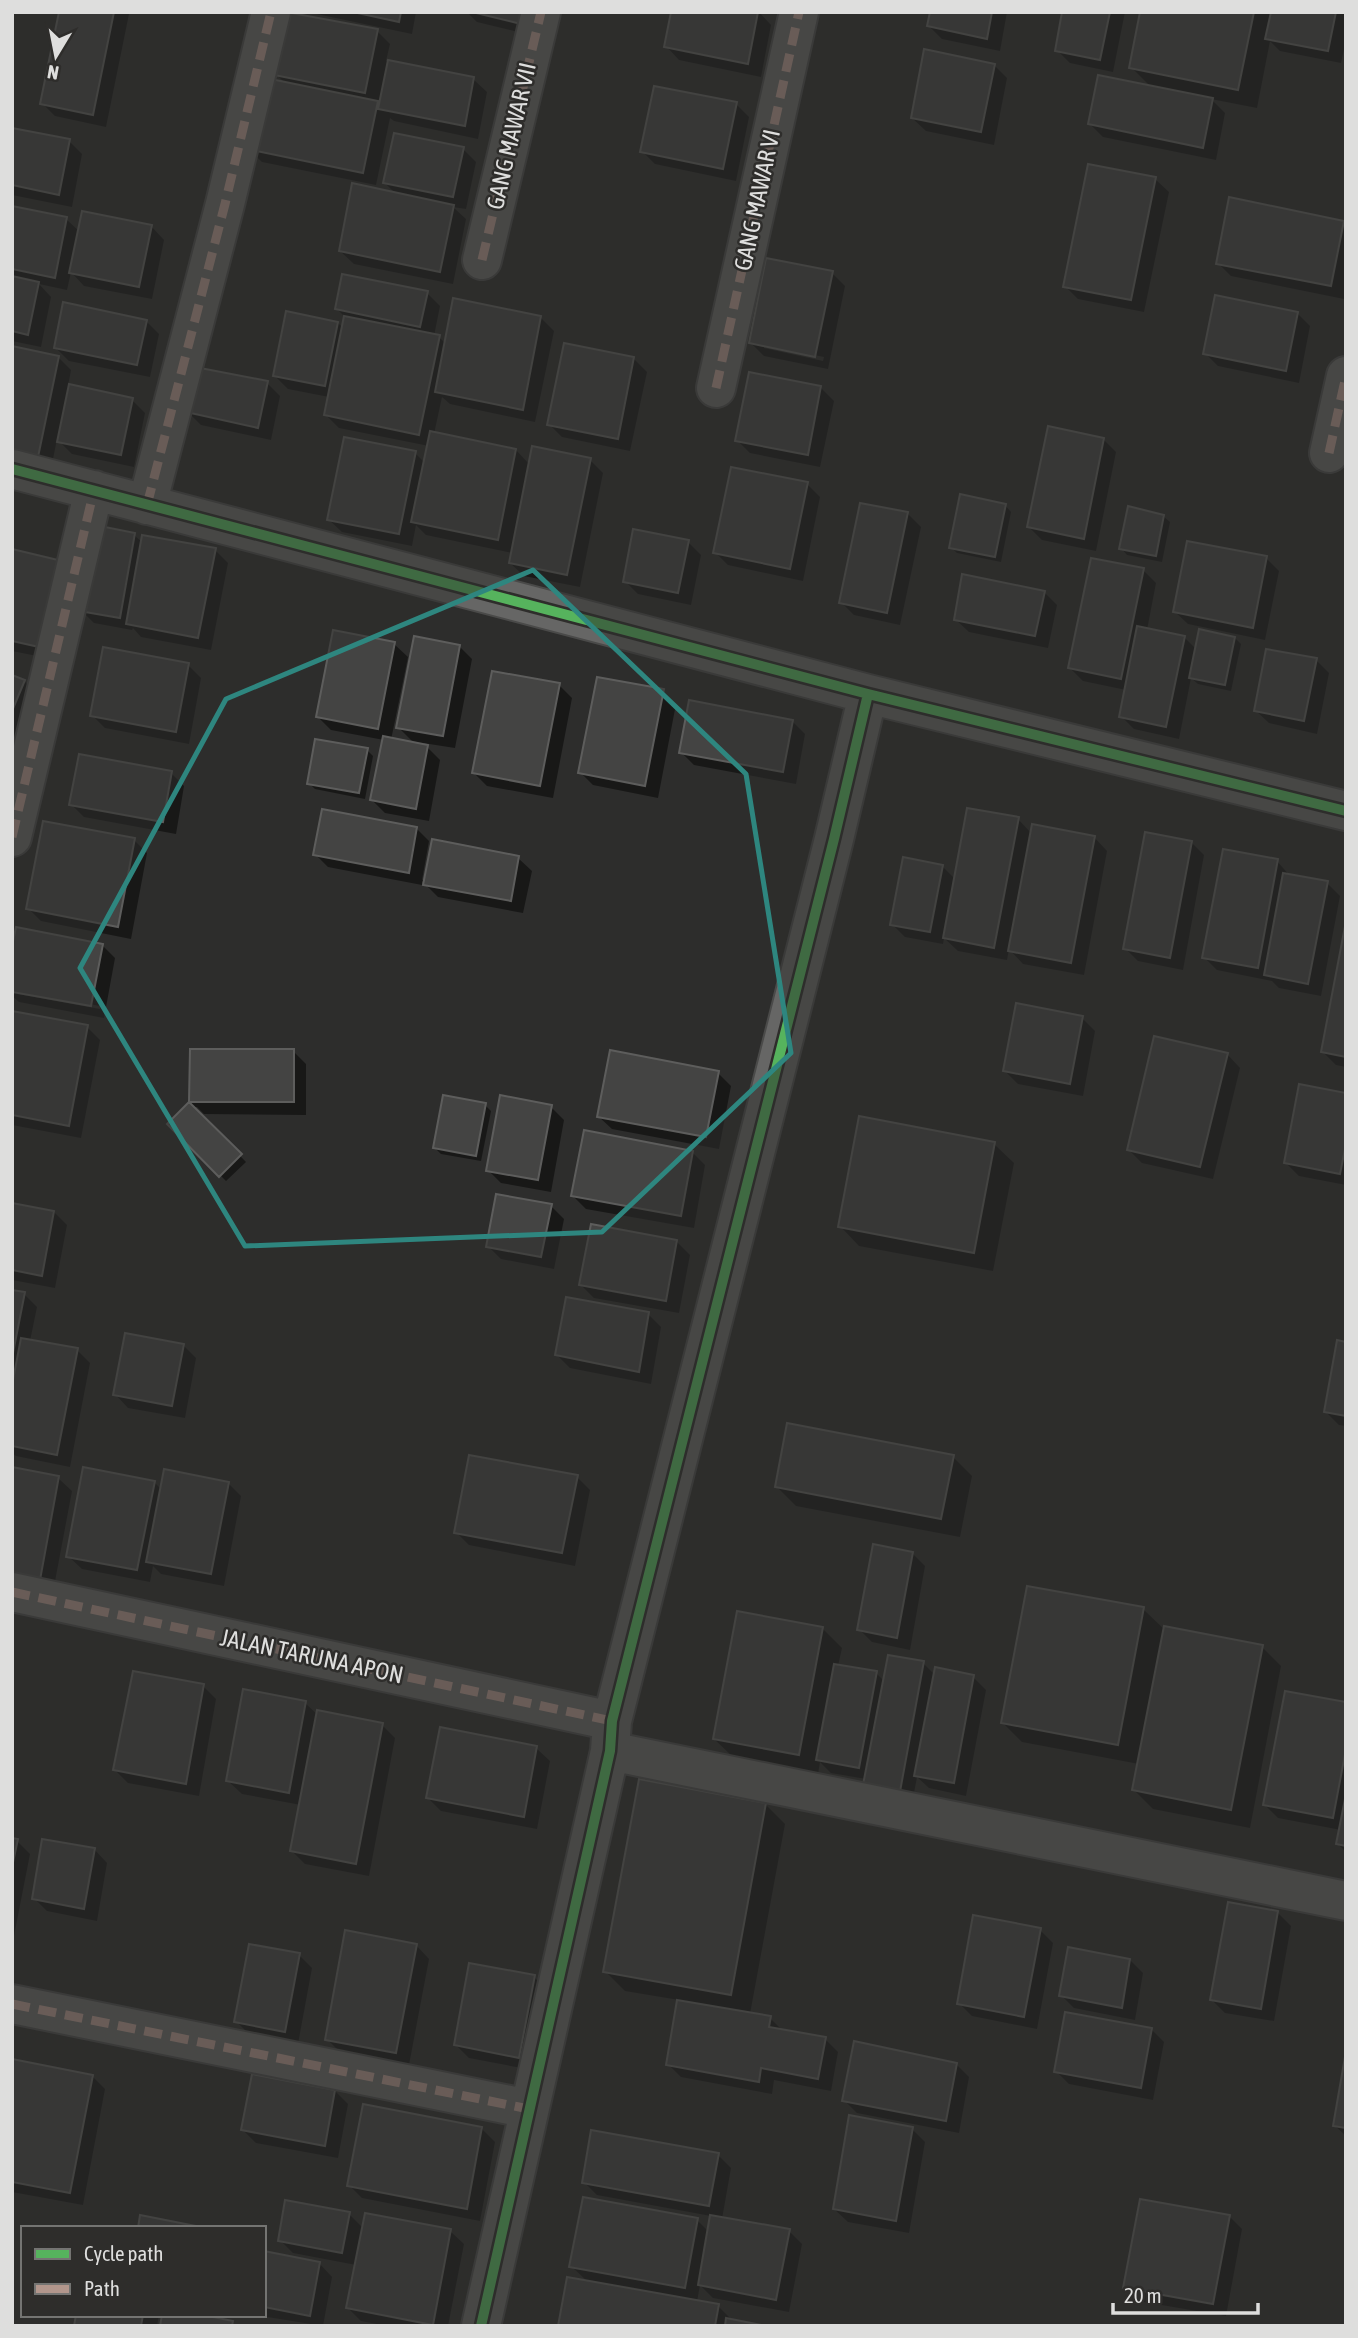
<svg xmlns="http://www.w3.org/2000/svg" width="1358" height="2338" font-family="'Asap Condensed',sans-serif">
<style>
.shadow{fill:#0007;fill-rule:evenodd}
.building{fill:#444443;stroke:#5d5d5c;stroke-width:2}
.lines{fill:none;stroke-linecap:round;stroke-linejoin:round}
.minor-casing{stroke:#4a4a49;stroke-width:42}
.minor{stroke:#666665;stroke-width:38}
.quiet{stroke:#b2968c;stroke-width:9;stroke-dasharray:18 9;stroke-linecap:butt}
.cycleway-casing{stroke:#2e2d2b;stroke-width:15}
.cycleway{stroke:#56b35d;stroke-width:10}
.marked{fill:none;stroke:#2e867f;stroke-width:5;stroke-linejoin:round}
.labels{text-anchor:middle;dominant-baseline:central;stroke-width:5;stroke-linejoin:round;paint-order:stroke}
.street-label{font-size:24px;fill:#dededd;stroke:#2e2d2b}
</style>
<rect width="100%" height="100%" fill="#2d2d2c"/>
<!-- shadow -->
<path class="shadow" d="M61,12L129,14L106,127L55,116L42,103Z
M307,12H416L412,34Z
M467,12H545L538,37L477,22Z
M673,12H759L771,25L761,77L679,60L666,46Z
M931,12H1007L1000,51L942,39L929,26Z
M1064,12H1125L1113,72L1070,63L1057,50Z
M1142,12H1344L1346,14V40L1341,63L1280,51L1270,41L1257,108L1211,99L1225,113L1216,160L1103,137L1090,124L1151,87L1131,67Z
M377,31L390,44L386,61L473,79L487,92L478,139L394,121L390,118L376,185L262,162L248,149L286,84L276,74Z
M994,65L1007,78L994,145L926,131L912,118Z
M736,104L749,117L736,181L655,164L642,151Z
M12,130L69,141L82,154L72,207L12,195Z
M463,149L476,162L466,209L453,207L466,219L453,284L354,264L340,251L397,195L385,183Z
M1155,179L1169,192L1144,312L1078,299L1065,286Z
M12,208L66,219L80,232L151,226L164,240L152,299L84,286L71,272L67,290L39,284L51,297L41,347L12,341Z
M1343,223L1346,225V288L1344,299L1231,276L1218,263Z
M832,273L845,286L828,369L764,356L751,343ZM764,345L824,357L823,361L764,348Z
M427,293L440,306L434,336L439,337L446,344L541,318L554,331L535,422L450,404L442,397L434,434L516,450L530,465L590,460L603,473L580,587L524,576L510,563L513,553L426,535L416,525L412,546L342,532L328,519L415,453L425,463L429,446L339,428L326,415L329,397L288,389L275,376L338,323L343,328L345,317L337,309Z
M1297,313L1310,326L1299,383L1218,366L1205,353Z
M146,321L159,334L150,377L69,361L56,348Z
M58,357L71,370L68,386L132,400L145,413L134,467L72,454L57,439L51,469L12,462Z
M634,359L647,372L630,451L562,437L549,424Z
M267,383L280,396L271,440L201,425L188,412Z
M821,388L834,401L820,467L750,453L737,440Z
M1103,439L1116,452L1096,551L1042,540L1029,527Z
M807,484L820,497L803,581L728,565L715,552Z
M1005,505L1011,512L1001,562L957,553L951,547Z
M908,514L921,527L900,625L854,615L841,602Z
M1163,516L1170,522L1162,562L1127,555L1121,548Z
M134,535L143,543L215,550L228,563L211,650L141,637L133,628L132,630L94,623L81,610Z
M688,542L701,555L691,605L638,594L625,581Z
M12,551L52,659L12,651Z
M1266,558L1279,571L1265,640L1188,624L1174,611Z
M1143,570L1156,583L1147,630L1184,637L1197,650L1235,638L1241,644L1231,691L1198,684L1191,678L1179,739L1134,729L1121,716L1126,690L1083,681L1070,668Z
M1044,592L1057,605L1048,648L969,632L955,619Z
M394,644L408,657L391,740L415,744L398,727L459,646L472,659L455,748L423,743L440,760L429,821L385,813L372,800L384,740L331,730L318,717Z
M1316,660L1329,673L1317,734L1269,723L1255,710Z
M188,665L201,678L189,744L105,728L92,715Z
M12,677L24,681L37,694L15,748L12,747Z
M559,685L572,698L553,798L487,786L474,773Z
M663,691L676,704L658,798L593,785L580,772Z
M792,721L805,734L796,784L694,765L681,752Z
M367,750L373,756L365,799L315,789L309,783Z
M171,773L184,786L176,834L84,817L71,804Z
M1018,819L1032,834L1094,837L1107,851L1084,975L1023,964L1009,949L1007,960L958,951L944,938L943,944L905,937L892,924L942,866L955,879Z
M416,828L429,841L422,880L518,858L532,871L523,913L438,897L422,881V885L328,867L315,854Z
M134,840L147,853L131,939L41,921L28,908Z
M1191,842L1204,855L1183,970L1138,961L1125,948Z
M1277,861L1290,876L1327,883L1340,896L1321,996L1279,988L1272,981L1217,970L1204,957Z
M1346,931V1067L1336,1065L1323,1052Z
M102,945L115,958L104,1018L19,1002L12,996V955ZM18,991L100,1006V1009L18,994Z
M12,1013L87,1027L100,1040L81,1138L12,1125Z
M1082,1018L1095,1031L1083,1096L1018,1084L1005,1071Z
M191,1051H293L306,1064V1115L204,1114L197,1107H192L246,1162L226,1181L169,1124L191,1103Z
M1227,1054L1240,1068L1213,1179L1142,1163L1129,1150Z
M718,1073L731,1086L719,1149L612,1129L598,1116Z
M1346,1095V1185L1299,1176L1286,1163Z
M485,1105L491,1111L481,1161L441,1154L435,1148Z
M551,1107L564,1120L551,1192L501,1183L488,1170Z
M994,1144L1014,1163L993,1271L859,1246L840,1226Z
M692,1152L705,1165L694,1228L586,1209L573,1196Z
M12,1205L54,1212L67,1225L55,1288L12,1280Z
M551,1206L564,1219L554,1269L501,1259L488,1246Z
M677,1242L690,1255L679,1313L594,1298L581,1285Z
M12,1291L24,1294L37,1307L30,1341L77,1350L90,1363L70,1467L16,1456L12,1453Z
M648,1314L661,1327L651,1384L570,1368L557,1355Z
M1346,1344V1426L1339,1425L1326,1412Z
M183,1345L196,1358L185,1418L128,1408L115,1394Z
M953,1457L972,1476L960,1537L796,1506L777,1487Z
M577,1477L590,1490L575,1566L469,1545L456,1532Z
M58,1478L72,1491L53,1592L12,1584Z
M154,1482L162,1490L228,1483L241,1496L224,1586L161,1574L153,1566L150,1582L82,1569L68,1556Z
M912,1553L925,1566L910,1650L872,1642L859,1629Z
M1143,1609L1165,1630L1262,1647L1281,1666L1250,1828L1153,1809L1134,1790L1139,1764L1022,1742L1003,1723Z
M823,1629L842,1648L838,1666L876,1673L884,1681L923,1663L935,1675L973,1677L986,1690L966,1796L929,1788L917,1777L911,1809L866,1779L831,1773L820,1762L818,1774L734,1758L714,1739Z
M203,1686L216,1699L199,1796L128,1783L115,1770Z
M305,1703L318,1715L382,1725L395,1738L369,1876L305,1864L292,1851L301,1805L242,1794L228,1781Z
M1346,1704V1852L1338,1844L1341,1830L1278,1818L1265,1805Z
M536,1748L550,1761L537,1829L441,1811L428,1798Z
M765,1804L785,1824L750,2014L770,2018L784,2032L825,2039L838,2052L831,2091L774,2080L772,2094L681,2077L668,2064L679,2000L625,1991L605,1971Z
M12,1840L17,1841L30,1854L12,1946Z
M94,1849L107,1863L97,1921L47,1911L34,1898Z
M1278,1913L1291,1926L1274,2021L1225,2013L1212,2000Z
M1040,1930L1053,1943L1037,2029L972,2016L959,2003Z
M416,1945L429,1959L409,2065L340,2052L327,2039Z
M299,1955L312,1968L298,2044L249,2034L236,2021Z
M1130,1960L1143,1973L1135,2020L1074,2008L1061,1995Z
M534,1977L547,1990L532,2070L469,2058L456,2045Z
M1151,2029L1164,2042L1153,2100L1069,2084L1056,2071Z
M12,2061L92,2076L105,2089L83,2205L12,2192Z
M1346,2061V2136L1334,2125Z
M956,2064L969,2077L959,2133L857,2113L844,2100Z
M335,2091L348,2104L338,2158L256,2143L243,2130Z
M482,2129L495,2142L480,2221L362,2198L349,2185Z
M912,2129L925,2142L909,2233L848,2222L834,2209Z
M718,2155L731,2168L722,2219L789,2231L802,2244L789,2312L713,2298L700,2285L697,2302L718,2306L733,2321L758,2326H560L588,2282L571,2266L697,2220L709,2232L711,2216L597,2195L584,2182Z
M349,2214L363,2228L450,2231L464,2244L448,2326H387L361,2321L348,2308L356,2265L293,2253L280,2240Z
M1229,2216L1242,2229L1226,2316L1138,2301L1125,2288Z
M264,2253L319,2263L332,2277L323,2326L255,2315H264Z
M78,2315H159L157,2326H76Z"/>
<!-- building -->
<path class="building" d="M59,12H114L93,115L40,104Z
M286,12L378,29L365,93L274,75Z
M353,12H401L399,22Z
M472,12H529L525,25Z
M671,12H758L748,64L664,47Z
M930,12H992L987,39L927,26Z
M1062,12H1110L1100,60L1055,51Z
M1140,12H1254L1238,90L1129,68Z
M1271,12H1336L1328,51L1265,39Z
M924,49L995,64L981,132L911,118Z
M388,60L474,77L465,126L378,109Z
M1098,75L1213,98L1203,148L1088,124Z
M261,77L378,101L363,173L247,149Z
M654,86L737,102L723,169L640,152Z
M12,128L70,139L59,195L12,185Z
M394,133L464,147L453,197L383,183Z
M1088,164L1156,177L1131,300L1063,287Z
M352,183L454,205L440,272L339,251Z
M1229,197L1344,221L1331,286L1216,264Z
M12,206L67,217L55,278L12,269Z
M82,211L152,225L139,287L69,273Z
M766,258L833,271L815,357L749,343Z
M342,274L428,291L420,327L335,309Z
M12,276L39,282L28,335L12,331Z
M1215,295L1298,312L1286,371L1203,354Z
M453,298L541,316L523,410L435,392Z
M63,302L147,320L137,365L54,348Z
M286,311L338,322L325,386L273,376Z
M344,316L440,335L419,435L324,415Z
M564,343L634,357L618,439L547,425Z
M12,346L59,356L38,457L12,452Z
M195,367L268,381L258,428L186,412Z
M749,372L821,386L808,455L735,441Z
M69,384L133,398L121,455L57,442Z
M1048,426L1104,438L1084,539L1027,527Z
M430,431L516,449L498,540L411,522Z
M344,437L416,451L399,534L327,520Z
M532,446L591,458L567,575L509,563Z
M731,467L808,482L790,569L713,553Z
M960,494L1006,504L995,557L949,548Z
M860,503L908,512L887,613L839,603Z
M1128,506L1164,515L1156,556L1119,549Z
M95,525L135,533L120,618L79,611Z
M633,529L689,540L678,593L623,582Z
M142,535L216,548L198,638L126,624Z
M1187,541L1267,556L1253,628L1173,612Z
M12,549L58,560L39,647L12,641Z
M1091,558L1144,568L1121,679L1068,668Z
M962,574L1045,591L1035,636L954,620Z
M1137,626L1185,636L1166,727L1119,717Z
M1199,629L1235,637L1225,685L1189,678Z
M333,630L395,642L378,729L316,717Z
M414,636L460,645L443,736L396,728Z
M103,647L189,663L176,732L90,716Z
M1266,649L1317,658L1304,721L1254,711Z
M492,671L560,683L540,786L472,773Z
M12,675L25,680L12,711Z
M597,677L664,689L645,786L578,773Z
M689,700L793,720L783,772L679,753Z
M383,736L428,745L416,809L370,800Z
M315,739L368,748L359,793L307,784Z
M79,754L172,771L163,822L69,805Z
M967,808L1019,817L994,948L943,938Z
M322,809L417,827L409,873L313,855Z
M43,821L135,838L118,927L26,909Z
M1032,824L1095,836L1071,963L1008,951Z
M1145,832L1192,841L1170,958L1123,949Z
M432,839L519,856L511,901L423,885Z
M1223,849L1278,859L1258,968L1202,958Z
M903,857L943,865L930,932L890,925Z
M1283,873L1328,881L1308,984L1264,975Z
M1346,921V1057L1321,1052Z
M16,927L103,944L91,1006L12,992V946Z
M1016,1003L1083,1016L1070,1084L1003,1071Z
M12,1011L88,1025L69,1126L12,1115Z
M1154,1036L1228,1053L1200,1167L1127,1150Z
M190,1049H294V1102H189Z
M610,1050L719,1071L706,1137L597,1117Z
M1299,1084L1346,1093V1144L1340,1174L1284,1163Z
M443,1095L486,1103L476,1156L433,1148Z
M500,1095L552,1105L538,1180L486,1171Z
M189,1102L242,1154L219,1177L167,1124Z
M859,1116L995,1142L974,1253L838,1227Z
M584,1130L693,1151L681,1216L571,1196Z
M496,1194L552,1204L541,1257L486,1247Z
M12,1203L54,1211L42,1276L12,1270Z
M591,1224L677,1240L666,1301L579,1285Z
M12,1290L25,1292L12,1358Z
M566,1297L649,1312L639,1372L555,1355Z
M125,1333L184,1344L172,1406L113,1395Z
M21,1338L78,1348L57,1455L12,1446V1385Z
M1337,1340L1346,1342V1416L1324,1412Z
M787,1423L954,1455L941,1519L775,1487Z
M469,1455L578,1475L562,1553L454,1533Z
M12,1467L59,1476L40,1580L12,1575Z
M83,1467L155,1481L137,1570L66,1557Z
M164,1469L229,1482L211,1574L146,1562Z
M873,1544L913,1552L897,1638L857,1630Z
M1027,1586L1144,1607L1118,1745L1001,1723Z
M737,1611L823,1627L799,1755L713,1739Z
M1164,1626L1263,1645L1231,1810L1132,1790Z
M888,1655L924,1661L899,1797L862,1790Z
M834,1664L877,1671L859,1768L816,1760Z
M935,1667L974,1675L954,1783L914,1776Z
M133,1671L204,1684L186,1784L113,1770Z
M243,1689L306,1701L289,1793L226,1781Z
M1285,1691L1346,1702V1749L1333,1818L1263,1805Z
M317,1710L383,1723L356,1864L290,1851Z
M440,1727L537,1746L524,1817L426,1798Z
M639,1779L766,1803L731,1995L603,1972Z
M1346,1794V1846L1336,1844Z
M12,1838L18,1839L12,1867Z
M42,1839L95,1848L84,1909L32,1899Z
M1228,1902L1278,1911L1261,2009L1210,2000Z
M973,1915L1041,1928L1024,2017L957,2004Z
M345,1930L417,1944L396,2053L325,2040Z
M249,1944L300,1953L285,2032L234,2022Z
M1068,1947L1130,1959L1122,2008L1059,1996Z
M469,1963L535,1975L519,2058L454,2045Z
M677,2000L771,2016L769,2027L826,2037L818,2079L761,2068L759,2082L666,2065Z
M1065,2012L1152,2028L1141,2088L1054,2072Z
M854,2041L957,2063L946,2121L842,2101Z
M1346,2051V2128L1333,2126Z
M12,2059L93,2075L70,2193L12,2182Z
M252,2074L335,2090L325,2146L241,2130Z
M363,2104L482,2127L467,2209L347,2186Z
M849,2115L913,2127L896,2221L833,2209Z
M591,2130L719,2153L709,2206L582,2183Z
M583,2197L698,2218L685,2288L569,2267Z
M1140,2199L1230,2215L1213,2304L1123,2288Z
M285,2200L350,2212L342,2253L278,2241Z
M365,2213L451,2229L433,2325L346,2308Z
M140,2215L206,2228H138Z
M710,2215L790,2229L776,2300L698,2285Z
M264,2251L320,2262L310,2316L264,2307Z
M567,2277L719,2304L715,2326H558Z
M76,2315H143L141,2326H74Z
M162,2315H203L233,2321L232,2326H160Z
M726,2318L767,2326H725Z"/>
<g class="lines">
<!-- minor casing -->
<g class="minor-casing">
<path id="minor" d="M482,260L541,12
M716,388L799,12
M1329,453L1346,376
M12,469L868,694L1346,811
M147,505L225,204L271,12
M12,837L94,490
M12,1592L612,1721
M610,1751L1346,1901
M12,2004L529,2109
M481,2326L610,1751L612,1721L834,839L868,694"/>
</g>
<!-- minor -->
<use href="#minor" class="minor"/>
<!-- quiet -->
<path class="quiet" d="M482,260L541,12
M716,388L799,12
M1329,453L1346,376
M147,505L225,204L271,12
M12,837L94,490
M12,1592L612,1721
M12,2004L529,2109"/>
<!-- cycleway casing -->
<g class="cycleway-casing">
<path id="cycleway" d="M12,469L868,694L1346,811
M481,2326L610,1751L612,1721L834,839L868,694"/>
</g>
<!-- cycleway -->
<use href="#cycleway" class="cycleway"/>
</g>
<!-- marked area -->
<path d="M0 0H1358V2338H0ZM533,570L746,774L791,1053L602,1232L245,1246L80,968L226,699Z" fill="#2d2d2c" fill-opacity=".55" fill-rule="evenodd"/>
<path class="marked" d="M533,570L746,774L791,1053L602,1232L245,1246L80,968L226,699Z"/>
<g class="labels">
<!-- street labels -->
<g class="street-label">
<text transform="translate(511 136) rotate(-77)">GANG MAWAR VII</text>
<text transform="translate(757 200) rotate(-78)">GANG MAWAR VI</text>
<text transform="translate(312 1656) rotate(12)">JALAN TARUNA APON</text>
</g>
</g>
<!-- border -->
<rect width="1358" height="2338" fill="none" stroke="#dededd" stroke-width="28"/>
<!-- legend -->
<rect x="21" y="2226" width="245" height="91" fill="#2e2d2b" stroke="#747472" stroke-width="2"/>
<rect x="35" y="2249" width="35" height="10" fill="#56b35d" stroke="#747472" stroke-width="2"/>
<text x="84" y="2261" font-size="21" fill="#dededd">Cycle path</text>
<rect x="35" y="2284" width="35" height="10" fill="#b2968c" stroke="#747472" stroke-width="2"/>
<text x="84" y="2296" font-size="21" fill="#dededd">Path</text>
<!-- north arrow -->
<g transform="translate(56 56) rotate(190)" stroke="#2e2d2b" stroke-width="5" paint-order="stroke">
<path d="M0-5L12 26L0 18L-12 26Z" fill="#dededd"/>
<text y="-10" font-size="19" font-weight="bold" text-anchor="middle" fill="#dededd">N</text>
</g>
<!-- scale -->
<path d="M1113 2303v10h145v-10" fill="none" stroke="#dededd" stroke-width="3.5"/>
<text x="1124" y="2303" font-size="21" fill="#dededd" stroke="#2e2d2b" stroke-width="5" paint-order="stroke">20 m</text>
</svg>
